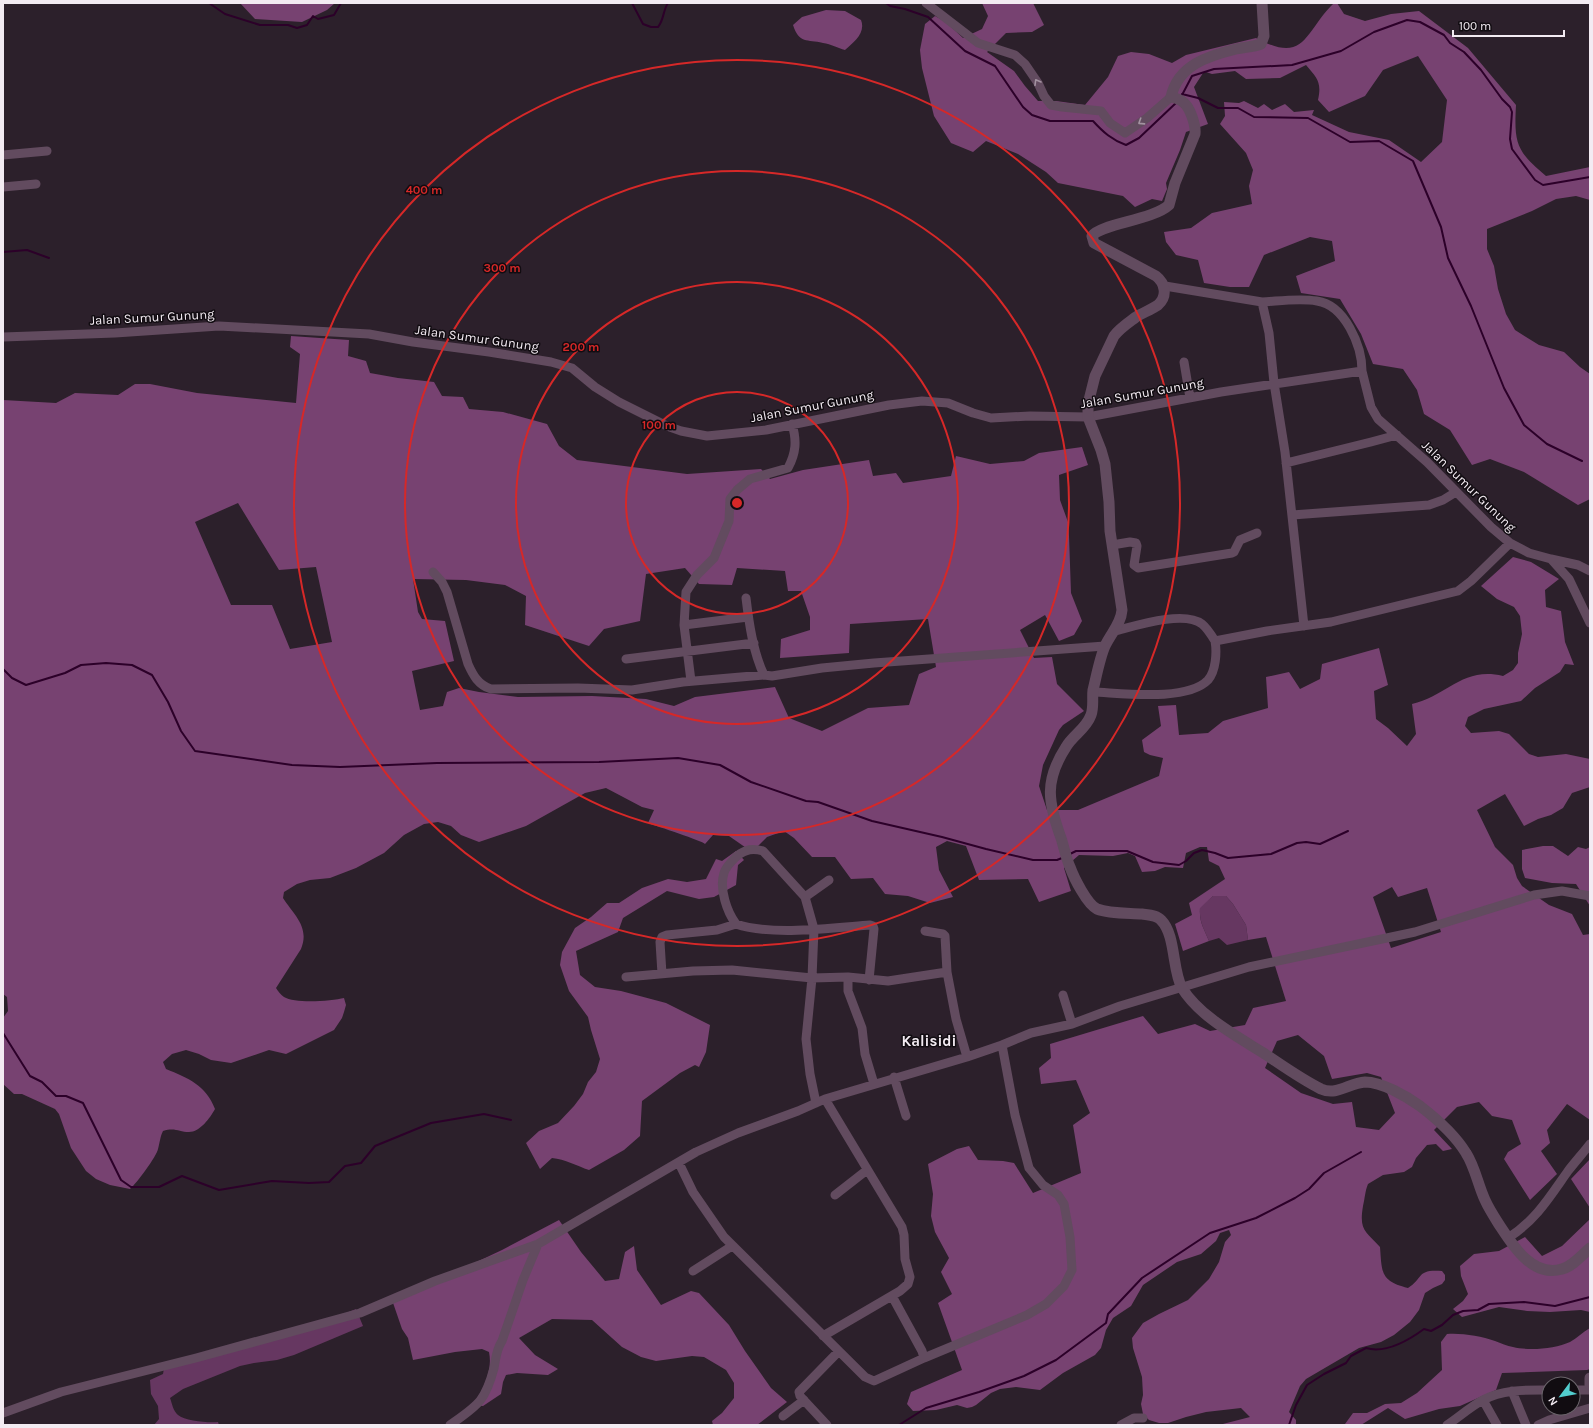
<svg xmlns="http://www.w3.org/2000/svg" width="1593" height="1428" font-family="Karla,sans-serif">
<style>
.green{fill:#663761}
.forest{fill:#774271;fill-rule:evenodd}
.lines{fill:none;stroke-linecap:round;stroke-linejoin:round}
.stream{stroke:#2c0029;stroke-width:2}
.minor{stroke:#624b5f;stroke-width:9}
.tertiary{stroke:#624b5f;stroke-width:11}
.oneway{stroke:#a393a1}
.ring{fill:none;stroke:#d62828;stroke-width:2}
.labels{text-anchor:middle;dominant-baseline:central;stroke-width:3;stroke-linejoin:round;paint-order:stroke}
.street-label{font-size:13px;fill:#f3ebf2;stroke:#110c11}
.quarter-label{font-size:15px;font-weight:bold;fill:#f3ebf2;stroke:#110c11}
.centre{fill:#d62828;stroke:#110c11;stroke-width:2}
.ring-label{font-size:12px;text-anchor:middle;font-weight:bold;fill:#d62828;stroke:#110c11;stroke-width:3;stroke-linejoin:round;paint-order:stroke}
</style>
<rect width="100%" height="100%" fill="#2c202b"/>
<!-- green -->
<path class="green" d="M1213,896H1226L1233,904L1246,925L1248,940L1227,945L1219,938L1209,941C1204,928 1199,923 1200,907Z
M356,1309L363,1326L294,1355L277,1360L254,1363L240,1366L183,1389L170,1398C172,1403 173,1411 178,1415C185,1421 208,1423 218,1422L219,1425H154L159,1419L158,1406L151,1394L150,1380L163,1374L165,1363L346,1313Z"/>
<!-- forest -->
<path class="forest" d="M240,3H335L327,10L302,22L255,19Z
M982,3H1033L1044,25L1032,32L1006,33L987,52L1014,71L1025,86L1038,101H1056L1085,105L1108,77L1118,56L1131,52L1149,54L1172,63L1186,55L1256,38C1306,65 1304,32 1334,3H1337L1344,14L1365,21L1391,14L1419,11L1468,48L1516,105C1514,143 1516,151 1546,176L1590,167V200L1576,196L1556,199L1532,211L1487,229V249L1494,266L1498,289L1506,314L1515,330L1539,345L1564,352L1580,367L1590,374V499L1578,505L1524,472L1490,459L1472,465L1450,430L1424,414L1417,390L1403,369L1373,364L1361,334L1340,299L1301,293L1296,276L1335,261L1332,241L1310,237L1264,255L1249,287H1230L1204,283L1198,260L1176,255L1166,242L1164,232L1191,228L1212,213L1252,204L1249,186L1253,170L1246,153L1220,124L1225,116L1224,102L1239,103L1244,101L1258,108L1264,104L1272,110L1285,104L1294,112L1314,110L1312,115L1349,132L1389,140L1421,162L1442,142L1447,100L1418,56L1383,70L1365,96L1329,112L1318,100C1322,82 1317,78 1306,65L1280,78L1246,79L1235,71L1212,74L1206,72L1203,73L1194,87L1208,124L1186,132L1180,150L1166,183L1167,189L1162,201L1152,199L1135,207L1123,196L1058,183L1046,172L1018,154L986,141L973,152L951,143L934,116L922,68L920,50L925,24L935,16L946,22L963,38L982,29L988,16Z
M826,10L845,11L861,20C866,33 854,42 845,50C838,48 831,44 823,43C807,39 799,44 793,25L802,17Z
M291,336L349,340L348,356L366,361L370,373L398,378L434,382L442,396L463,397L469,409L503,412L547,424L559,446L577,460L687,474L761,469L770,479L803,470L869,460L873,476L896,473L903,483L951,476L956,456L990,464L1024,461L1039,453L1082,447L1088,465L1059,475L1060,500L1068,522L1069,536L1071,593L1082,621L1074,635L1059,641L1045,615L1020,630L1034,658L1052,657L1057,684L1084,711L1063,725L1059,730L1043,765L1039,786L1047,810H1078L1159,776L1163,758L1150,755L1144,752L1142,740L1161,726L1158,706L1176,705L1179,735L1208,733L1223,721L1268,708L1266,677L1289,672L1300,689L1320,679L1322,664L1379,648L1388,685L1374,691L1376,719L1388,728L1407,746L1416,734L1412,704C1447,696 1463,666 1503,676L1513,670L1518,663V653L1522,634L1520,616L1514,607L1497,599L1481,586L1513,557L1531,562L1559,579L1545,590L1546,607L1561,611L1565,642L1574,665L1565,664L1560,672L1535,688L1521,701L1484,709L1468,717L1465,726L1471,733L1499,731L1509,734L1529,754L1538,757L1566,754L1590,759V787L1572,793L1563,808L1551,815L1538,819L1524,826L1505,794L1477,810L1495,847L1513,865L1517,878L1522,886L1549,905L1572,914L1583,935L1590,934V1120L1567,1104L1547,1130L1550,1143L1541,1151L1557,1174L1530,1200L1504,1159L1508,1152L1521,1144L1512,1120L1492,1116L1479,1102L1457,1107L1434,1130L1452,1149L1443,1151L1436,1144L1427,1145L1416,1158L1412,1167L1404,1172L1383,1175L1368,1184C1365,1191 1365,1198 1363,1206C1359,1230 1365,1231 1380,1247C1382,1272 1380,1281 1408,1288C1424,1278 1416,1269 1442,1271L1445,1275V1280L1442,1284L1433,1288L1425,1293L1419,1310L1410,1322L1394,1335L1381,1342L1359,1348L1306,1379L1300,1386L1289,1412L1296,1420V1425H1219L1250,1417L1241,1408L1206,1412L1186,1417L1168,1423H1159L1149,1420L1143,1414L1141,1404L1143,1395L1142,1377L1133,1348L1132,1338L1143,1323L1159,1314L1188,1300L1209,1279L1219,1262L1225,1242L1231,1235L1229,1230L1220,1233L1216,1241L1201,1254L1177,1262L1143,1285L1131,1306L1113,1318L1106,1330L1101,1348L1095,1355L1063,1373L1040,1390L1016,1387L1000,1389L991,1393L976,1405L972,1407L967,1408L957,1405L936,1410L913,1411L907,1404L911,1392L962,1370L938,1303L952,1294L941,1272L949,1258L935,1232L931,1216L933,1194L928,1164L957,1149L969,1146L978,1160L1003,1161L1014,1163L1033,1193L1081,1173L1073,1125L1090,1113L1076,1080L1041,1084L1039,1068L1051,1058L1050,1044L1143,1016L1158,1034L1195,1024L1210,1031L1245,1025L1253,1008L1286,1001L1266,937L1248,940L1246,925L1233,904L1226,896H1213L1200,908C1199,923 1204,928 1209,941L1183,951L1175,924L1192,915L1189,903L1225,879L1219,866L1209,861L1207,847H1200L1186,853L1183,868L1165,867L1155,871L1142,872L1135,856L1128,853L1113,856L1079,855L1064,868L1071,891L1039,902L1028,879L979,880L966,846L947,841L936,847L939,870L953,897L930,903L908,896L885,894L873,878L851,879L835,857H812L794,838L784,831L767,837L752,852L729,836L713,835L705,844C703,841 656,826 648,823L654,810L642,807L606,788L585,793L526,826L479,842L461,835L451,826L438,822L424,824L404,835L384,853L356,868L330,878L310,880L297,884L284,892L283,898C294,915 310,927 301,949L276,988C278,991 281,995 284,997C295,1004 332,1001 344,998L346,1005L344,1012L342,1018L334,1030L286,1054L269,1050L231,1063L211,1060L199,1054L186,1050L172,1054L163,1062L166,1069C188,1078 206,1085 215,1109C210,1118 200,1132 189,1132C179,1132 175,1127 163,1131C160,1137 160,1142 158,1149C157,1156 136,1184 130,1189L110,1185L96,1179L86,1171L71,1148L59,1114L55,1109L22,1094H14L3,1084V1018L8,1011L7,997L3,994V400L56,403L75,393L118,395L135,384H150L197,393L296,403L300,354L290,347ZM238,503L279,570L316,567L332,642L290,649L272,605H231L195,522ZM685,568L699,584L732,585L737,568L785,571L788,591H801L810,617V630L781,639L780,658L849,653L850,624L928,619L936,667L919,674L909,705L868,708L822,731L789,718L775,687L695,697L674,706L646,699L592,696L518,697L479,692L459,688L447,692L443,706L420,710L412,671L454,661L445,621L422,619L418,612L413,579L466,580L505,585L526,596L525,625L589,646L604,629L640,621L646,574ZM1392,887L1398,897L1427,888L1441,932L1391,948L1373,897ZM1298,1035L1324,1056L1332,1079L1367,1073L1381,1077L1395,1113L1379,1130L1356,1127L1352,1102L1333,1104L1301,1093L1265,1068L1277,1041Z
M1543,846H1553L1568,856L1578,847L1586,849L1590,847V906L1576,884L1552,883L1525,878L1522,869V850Z
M736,851L744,860L738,865L736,885L714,897L699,899L667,891L623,918L618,932L576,951L580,975L595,987L621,991L666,1003L710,1025L706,1052L699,1067L695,1065L680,1073L642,1101L640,1136L624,1150L589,1170C577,1166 565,1159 552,1158L540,1169L526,1143L539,1131L558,1123L574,1106L583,1094L588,1082L596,1072L600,1059L591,1030L588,1017L569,991L560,965L562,952L575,928L591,917L607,903H619L642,888L668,879L687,882L706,879L716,859L722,861Z
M1590,1159V1208L1571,1179Z
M1590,1219V1312L1581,1310L1550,1312L1527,1311L1499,1307L1462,1317L1453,1309L1463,1301L1468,1294L1461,1276L1460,1266L1474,1254L1499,1251L1525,1237L1542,1256L1562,1246Z
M559,1220L581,1252L605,1281L619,1279L625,1252L634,1246L637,1270L661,1305L691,1291L699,1293L729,1325L745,1351L771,1388L787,1402L757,1425H713L712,1421L722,1413L734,1398V1383L726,1370L704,1357L692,1356L656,1361L641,1357L622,1347L592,1320L552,1319L519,1338L535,1355L558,1369L548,1375L517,1373L506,1375L503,1382L501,1394L483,1406L474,1405C483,1388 493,1372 489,1352L482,1349L455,1352L413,1360L408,1338L402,1329L391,1297L468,1266L502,1250Z
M1590,1328V1369L1587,1370L1502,1373L1496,1390L1460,1406L1439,1409L1405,1419L1388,1408L1361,1425L1345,1424L1353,1413H1367L1385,1404L1401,1403L1417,1393L1442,1370L1441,1342L1447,1334C1462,1333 1481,1336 1495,1341C1501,1343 1507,1346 1513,1347C1529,1351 1555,1349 1570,1342C1577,1338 1583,1332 1590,1328Z"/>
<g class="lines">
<!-- stream -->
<path class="stream" d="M152,3H154
M209,3L225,14L260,25H288L297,28L307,25L313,16L318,19L334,15L341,3
M632,3L643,24L651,27H658C664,20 663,10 668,3
M886,3L890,6L905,9L928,17L965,51L995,66L1023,107L1032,115L1050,121H1093C1103,132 1112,140 1126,145L1139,138L1177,102
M1182,94L1198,98L1218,108H1238L1254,117L1308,118L1350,142L1379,141L1413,161L1441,227L1448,258L1471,306L1504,388L1524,425L1547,444L1582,461
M1181,97L1192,76L1214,69L1292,65L1341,51L1374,32L1407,20L1420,22L1444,35L1450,43L1464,52L1481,70L1502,99L1510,107L1512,112L1510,139L1512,149L1535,180L1543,185L1590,177
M3,252L27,250L49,258
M3,669L12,678L26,685L65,673L81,665L106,663L132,665L152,675L168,702L181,731L195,751L292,765L340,767L437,763L599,762L678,758L720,765L751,782L806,801L818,802L872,821L942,837L986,849L1033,860H1057L1062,858
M1070,854L1076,851H1127L1153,862L1179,865L1186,861L1194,853L1202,850L1215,853L1228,858L1271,854L1297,843L1306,842L1320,844L1348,831
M3,1033L30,1076L42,1082L56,1096H66L83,1103L121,1180L131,1187H159L182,1176L219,1190L272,1181L309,1183L329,1182L345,1166L361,1163L375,1146L431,1123L484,1114L511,1120
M899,1425L926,1408L979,1392L1024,1376L1056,1360L1106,1323L1108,1314L1142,1278L1210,1233L1256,1218L1295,1198L1309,1189L1324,1173L1361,1152
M1289,1425L1296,1405L1307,1385L1324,1374L1346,1363L1351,1356L1366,1348C1386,1354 1409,1340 1424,1329L1431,1331L1442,1325L1453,1315L1463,1311L1478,1310L1489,1304L1524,1302L1555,1306L1590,1297"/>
<!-- minor -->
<path class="minor" d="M926,3L978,43L1015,55L1025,64L1038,83L1044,96L1051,105L1062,107L1101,111L1110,123L1125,133L1147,118L1171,97
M3,155L47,151
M3,187L36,184
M1165,286L1262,302L1269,333L1274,383L1285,452L1304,626
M1262,302C1280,301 1299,298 1317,301C1345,305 1362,346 1362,371
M3,337L115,333L219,326L369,334L413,342L489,352L551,362L572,368L595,387L619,402L667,426L681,431L707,436L766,430L889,405L922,401L948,403L973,413L991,418L1030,416L1088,417L1221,392L1362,371L1371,407L1378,419L1427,462L1491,527L1510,543L1529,553L1551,559L1569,579L1590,623
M1184,362L1190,398
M1286,463L1371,442L1397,435
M1292,515L1429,505L1443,500L1456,492
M1112,545L1130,542L1136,543L1137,546L1134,565L1138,568L1232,553L1234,552L1240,540L1257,533
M1551,559L1578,565L1590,571
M433,572L442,582L447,592L468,664C473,675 478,685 491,689L578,688L632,690L683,682L764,675
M746,598C749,623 753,652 764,675L772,676L822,668L874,663L1105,646
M684,625L748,617
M1115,631C1135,626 1184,610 1202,624C1207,628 1212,636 1215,641
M626,659L754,643
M691,681L684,625L686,592L697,575L714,558L729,521L730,499L737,490L750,479L788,468C796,453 797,441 792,424
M1093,692C1121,693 1187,702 1208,680C1216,671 1217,652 1215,641L1267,631L1331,622L1458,591L1471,581L1510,543
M805,897L829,880
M925,931L943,934L945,936L947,972L956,1019L967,1057
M662,974L660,942L662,937L667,935L717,930L736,924
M626,977L693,971L732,970L812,978L848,977L888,981L947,972
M848,977V991L862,1028L865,1054L874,1084
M1063,995L1072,1024
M894,1077L906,1116
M816,1103L810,1074L806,1039L812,978L814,929L805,897L763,851C753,848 746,849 737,856C732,861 726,866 724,873C719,889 727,912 736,924C771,936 832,928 870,925L873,926L874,929L869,980
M679,1163L693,1192L724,1237L865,1377L874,1381L924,1358L1027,1315L1046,1304L1064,1286L1072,1270L1070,1237L1064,1204L1058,1195L1043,1185L1029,1168L1015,1115L1002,1045
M835,1195L867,1170
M1508,1238C1536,1220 1549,1198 1568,1171C1575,1162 1583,1153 1590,1144
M693,1271L732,1246
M892,1296L922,1351L924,1358
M823,1336L900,1291L908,1284L910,1277L905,1259L904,1235L902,1227L825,1099
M1573,1390H1590
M1512,1391L1526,1425
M1483,1400L1497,1425
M3,1413L61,1392L196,1358L360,1313L435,1281L538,1244L696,1152L738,1133L798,1111L825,1099L967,1057L1002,1045L1031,1033L1072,1024L1120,1006L1249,967L1415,932L1534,895L1562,891L1590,896
M783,1416L804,1400
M450,1425C478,1405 485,1402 494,1368C496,1358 496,1350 502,1341L523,1280L538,1244
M827,1425L800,1396L799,1392L839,1351
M1121,1425L1134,1418H1143
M1447,1425C1459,1417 1470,1407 1483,1400C1503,1389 1527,1390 1549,1390
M1538,1425L1549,1420L1590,1408"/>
<!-- tertiary -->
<path class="tertiary" d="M1262,3L1264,36L1261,44C1253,47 1244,47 1236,49C1208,56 1178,65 1171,97C1175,98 1180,99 1183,102C1190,107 1196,125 1195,134L1175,183L1169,205C1153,220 1100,224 1092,236L1094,243L1156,276C1165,283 1168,296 1158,305C1151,310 1142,313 1136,317C1128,323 1120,328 1114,336L1095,376L1088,404V417L1101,450L1105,464L1109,502L1110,531L1122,610C1121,624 1111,633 1105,646C1100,657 1096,678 1093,690C1092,698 1094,707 1091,715C1086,729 1073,735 1066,747C1044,781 1048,802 1061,838C1064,847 1066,858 1070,867C1074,878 1087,904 1097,909C1110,914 1128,913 1142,914C1149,915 1157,915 1161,920C1176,935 1172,970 1182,988C1199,1016 1238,1037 1265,1054C1283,1066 1301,1079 1321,1089C1337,1096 1349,1083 1365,1082C1382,1082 1406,1096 1420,1106C1437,1119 1455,1135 1466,1153C1475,1167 1478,1185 1485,1200C1489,1209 1495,1218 1500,1226C1513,1246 1533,1278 1562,1269C1572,1267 1582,1255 1590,1248
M1590,1378V1385"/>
</g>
<!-- one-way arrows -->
<defs><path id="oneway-chevron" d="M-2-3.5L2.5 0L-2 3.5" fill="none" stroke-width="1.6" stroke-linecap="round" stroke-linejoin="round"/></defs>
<g class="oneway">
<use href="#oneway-chevron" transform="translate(1037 82) rotate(-120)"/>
<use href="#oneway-chevron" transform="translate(1141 122) rotate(147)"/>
</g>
<!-- distance rings -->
<g class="ring">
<circle cx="737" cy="503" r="111"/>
<circle cx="737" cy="503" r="221"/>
<circle cx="737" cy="503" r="332"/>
<circle cx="737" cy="503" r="443"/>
</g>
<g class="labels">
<!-- street labels -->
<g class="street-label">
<text transform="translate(152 317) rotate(-3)">Jalan Sumur Gunung</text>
<text transform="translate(477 338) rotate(8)">Jalan Sumur Gunung</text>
<text transform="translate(1142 393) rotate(-10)">Jalan Sumur Gunung</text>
<text transform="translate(812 406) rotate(-11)">Jalan Sumur Gunung</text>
<text transform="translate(1469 486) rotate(44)">Jalan Sumur Gunung</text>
</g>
<!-- quarter labels -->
<g class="quarter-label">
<text x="929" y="1041">Kalisidi</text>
</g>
</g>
<circle cx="737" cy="503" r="6" class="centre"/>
<g class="ring-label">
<text x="424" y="194">400 m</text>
<text x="502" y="272">300 m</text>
<text x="581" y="351">200 m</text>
<text x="659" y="429">100 m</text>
</g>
<!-- border -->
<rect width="1593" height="1428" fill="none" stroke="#f3ebf2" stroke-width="8"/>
<!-- north arrow -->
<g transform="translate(1561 1396) rotate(238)"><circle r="19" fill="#110c11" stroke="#6b656b"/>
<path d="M0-3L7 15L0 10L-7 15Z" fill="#52cdce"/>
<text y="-6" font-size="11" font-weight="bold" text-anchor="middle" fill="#f3ebf2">N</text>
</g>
<!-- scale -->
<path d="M1453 30v6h111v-6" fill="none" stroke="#f3ebf2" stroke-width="2"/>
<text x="1459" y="30" font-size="12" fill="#f3ebf2" stroke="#110c11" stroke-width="3" paint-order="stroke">100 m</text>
</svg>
